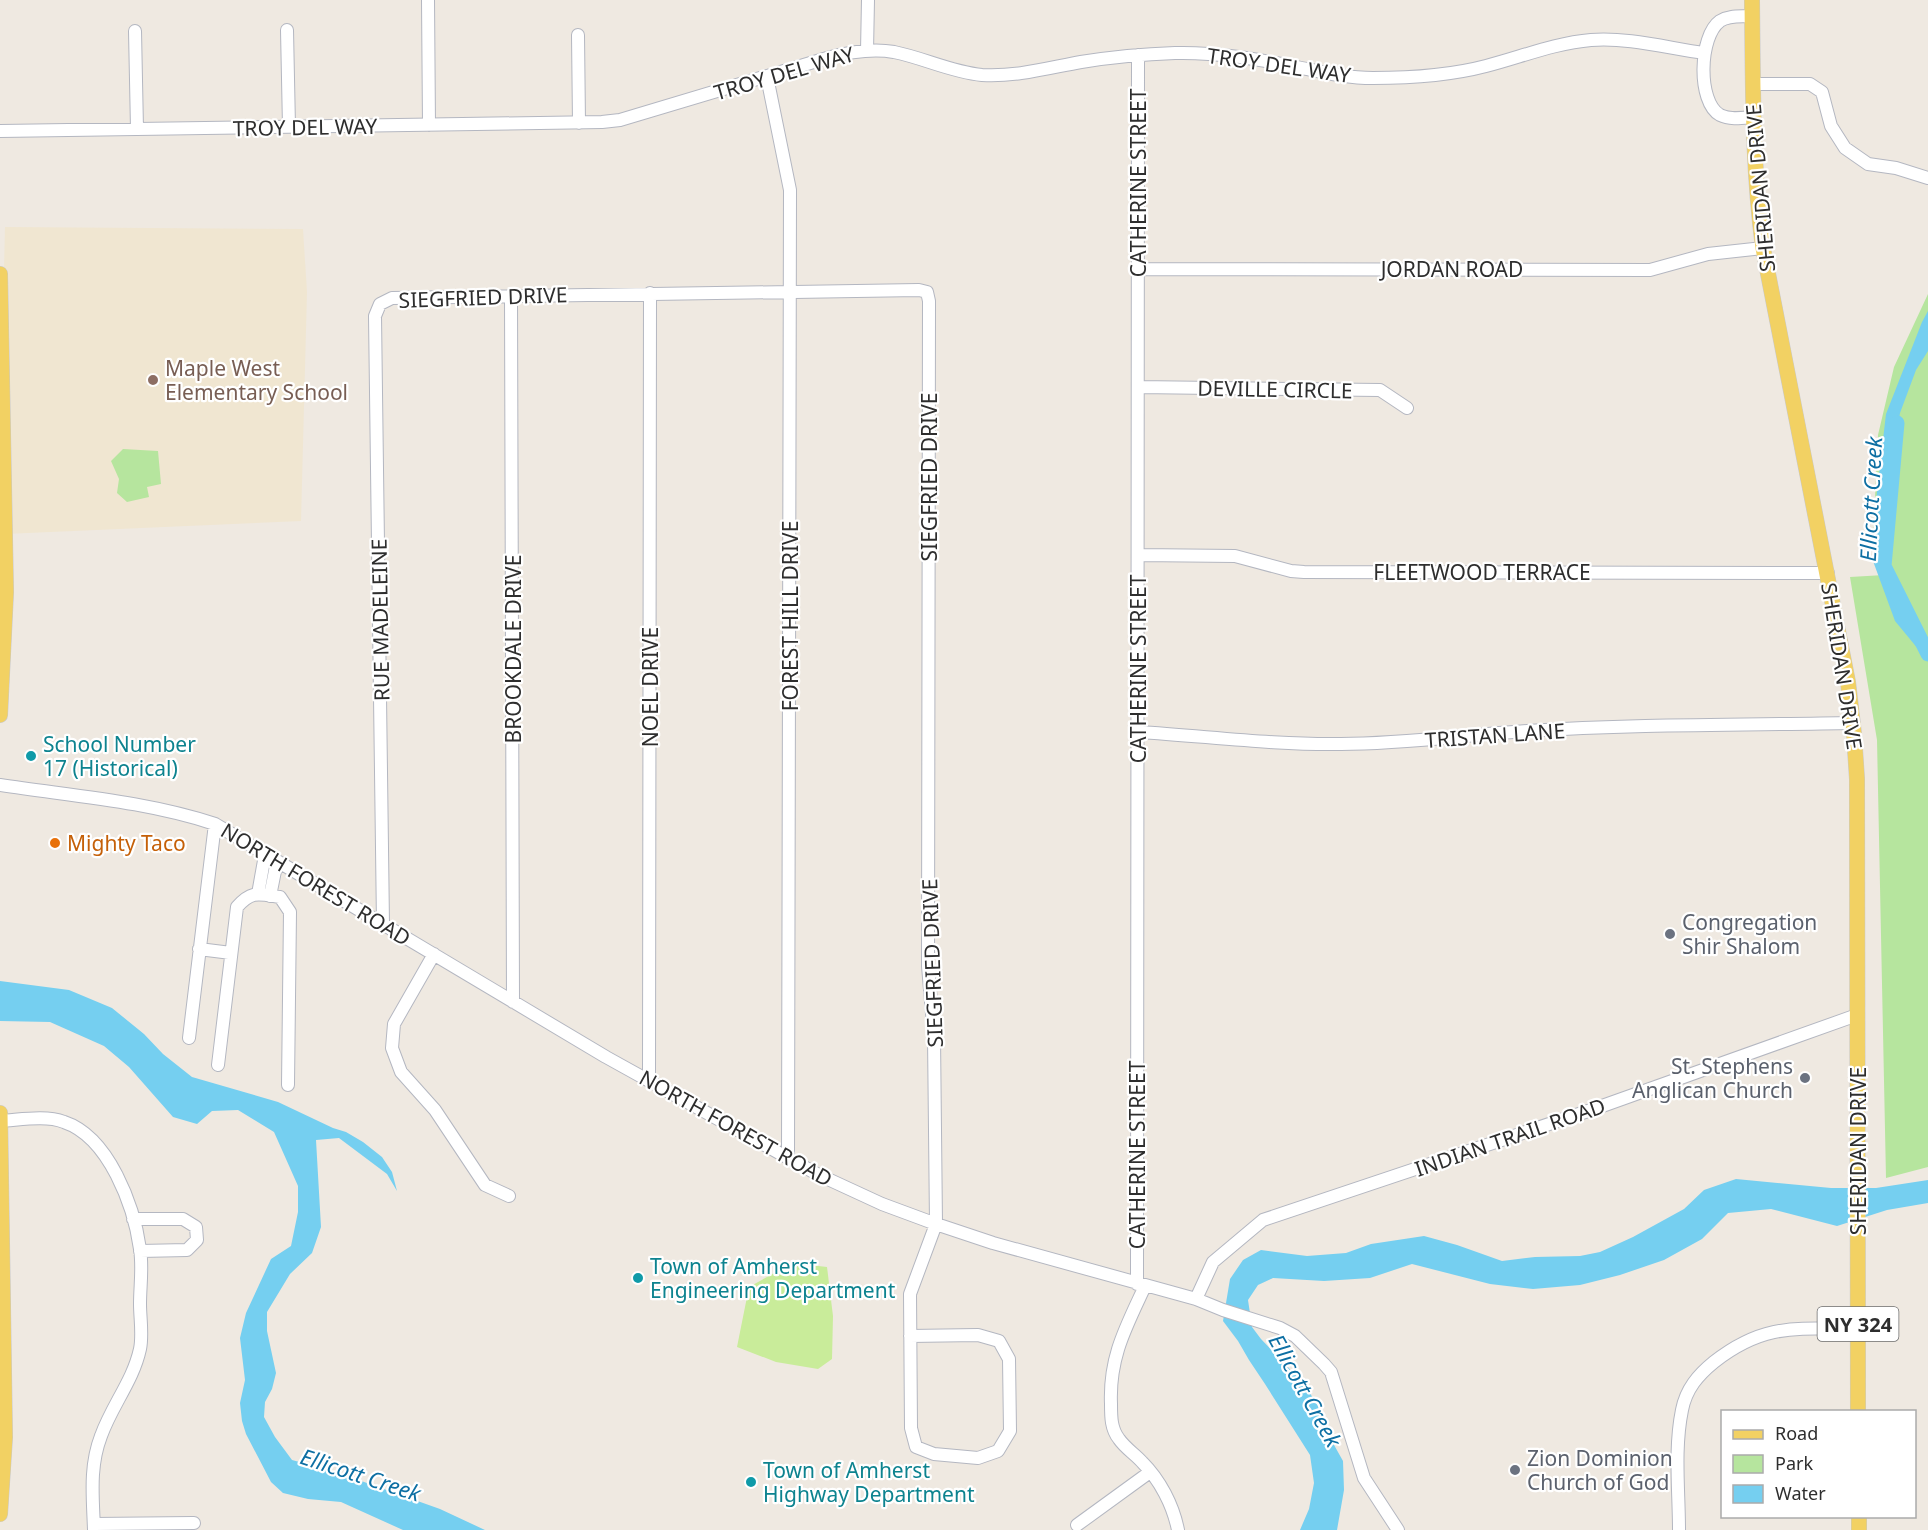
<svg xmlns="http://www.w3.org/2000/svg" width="1928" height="1530" font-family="'Noto Sans',sans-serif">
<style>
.education{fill:#f0e6d1}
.green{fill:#b6e59e}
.pitch{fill:#c9ec9a}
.water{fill:#75cff0}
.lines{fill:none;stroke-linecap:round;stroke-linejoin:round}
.river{stroke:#75cff0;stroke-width:15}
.minor-casing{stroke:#b4b7c1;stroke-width:14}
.major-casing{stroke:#c9c9c9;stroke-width:16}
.minor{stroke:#fff;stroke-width:12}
.major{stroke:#f2d163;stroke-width:15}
.education-dot{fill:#8d6e63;stroke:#fff;stroke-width:2}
.culture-dot{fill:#0f9aa8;stroke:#fff;stroke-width:2}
.food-dot{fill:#e8710a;stroke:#fff;stroke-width:2}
.worship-dot{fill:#6b7280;stroke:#fff;stroke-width:2}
.labels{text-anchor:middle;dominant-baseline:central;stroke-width:4.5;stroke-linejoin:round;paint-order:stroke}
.shield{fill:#fff;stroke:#6d6d6d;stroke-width:1.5}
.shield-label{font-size:20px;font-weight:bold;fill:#2e2e2e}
.street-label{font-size:21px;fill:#2e2e2e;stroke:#fff}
.education-label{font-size:21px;fill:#785e54;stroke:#fff;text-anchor:start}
.culture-label{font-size:21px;fill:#0d838f;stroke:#fff;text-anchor:start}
.food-label{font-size:21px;fill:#c56008;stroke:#fff;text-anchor:start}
.worship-label{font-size:21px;fill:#5b616d;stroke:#fff;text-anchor:start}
.water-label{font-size:22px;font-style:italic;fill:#0d6fa3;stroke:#fff}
</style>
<rect width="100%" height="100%" fill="#efe9e1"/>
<!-- education -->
<path class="education" d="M5,227L303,229L307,292L301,521L5,534L2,354Z"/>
<!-- green -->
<path class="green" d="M1928,294V1167L1886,1178L1877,740L1850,577L1884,575L1873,540L1878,435L1894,367Z
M123,449L158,451L161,484L147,487L149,497L127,502L117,493L119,479L111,461Z"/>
<!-- pitch -->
<path class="pitch" d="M792,1263L827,1267L833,1316L832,1359L818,1369L776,1362L737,1347L749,1287Z"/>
<!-- water -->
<path class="water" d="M1928,311V351L1916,370L1900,413L1888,490L1882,558L1907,617L1928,642V661L1895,621L1873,561L1877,491L1886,414L1922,322Z
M0,981L69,990L112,1008L144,1034L163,1054L192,1077L278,1102L333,1128L346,1132L363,1142L382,1157L392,1172L397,1191L387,1174L339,1138L316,1140L321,1227L312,1253L290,1274L267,1312V1331L276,1373L272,1389L265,1402L264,1417L275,1437L292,1460L336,1472L440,1509L485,1530H403L341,1502L308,1499L283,1493L271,1482L246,1434L242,1421L240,1403L245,1380L240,1338L246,1313L271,1259L291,1246L298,1212V1186L274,1132L238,1110L212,1111L197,1124L173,1117L129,1067L104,1046L50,1022L0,1021Z
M1736,1179L1831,1188H1876L1928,1180V1203L1887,1210L1837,1226L1771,1209L1728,1213L1702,1239L1664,1260L1620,1275L1580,1285L1533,1289L1490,1284L1412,1264L1370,1278L1324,1281L1273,1278L1258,1285L1248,1300L1252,1327L1261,1339L1305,1385L1319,1408L1329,1436L1343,1461L1344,1490L1337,1530H1300L1309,1509L1314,1483L1310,1455L1265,1384L1249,1360L1238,1341L1223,1321L1230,1279L1243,1260L1261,1250L1307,1256L1346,1253L1371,1244L1424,1236L1457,1245L1502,1261L1535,1257L1580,1256L1600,1252L1633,1237L1684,1209L1704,1190Z"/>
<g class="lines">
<!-- river -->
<path class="river" d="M1897,423L1884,566L1928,654"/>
<!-- minor casing -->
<g class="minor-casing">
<path id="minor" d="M428,0L429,125
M1752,16C1741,17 1729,15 1720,21C1699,36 1697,102 1720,115C1730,120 1742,118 1752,117
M287,30L289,127
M135,31L137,129
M578,35L579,123
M867,51L868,0
M767,77L790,190L788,1158
M1752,84H1810L1822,92L1831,126L1845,148L1868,164L1896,168L1928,178
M0,131L602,122L620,120L827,58C849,52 871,48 894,52C924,58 951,72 982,75C1016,77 1048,68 1081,62C1112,57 1144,54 1175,53C1216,52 1257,59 1297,67C1322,72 1347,78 1373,78C1411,78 1448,76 1486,66C1521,57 1555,43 1591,40C1627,37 1668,48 1704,53
M1138,269L1650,270L1708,254L1763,248
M511,295L513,1002
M1138,387L1380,390L1407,408
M1138,555L1235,556L1291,571L1304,572L1828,573
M1138,732C1206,736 1273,745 1341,744C1404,744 1465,735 1527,731C1635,724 1744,725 1853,723
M0,785C72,796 145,801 215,824L606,1057L817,1174L882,1204L936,1224L993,1243L1196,1299L1223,1310L1280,1328L1295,1336L1324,1364L1331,1372L1364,1478L1398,1530
M258,894L265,855
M270,896L277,861
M383,924L375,316L380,304L392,298L919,290L927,292L929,301L928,966L934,1037L936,1224L910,1294L911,1428L916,1447L934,1454L978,1458L998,1451L1010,1431L1009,1359L999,1341L978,1335L910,1336
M199,949L231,953
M434,954L394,1024L392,1048L401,1072L435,1110L485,1185L509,1196
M189,1038L215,824
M218,1065L237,907C252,890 259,894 280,897L290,912L288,1085
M649,1081L650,293
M0,1121C20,1120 45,1115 64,1122C109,1137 134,1206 140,1249C143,1267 140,1286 140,1304C140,1318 143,1335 140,1349C133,1381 112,1405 101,1436C89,1467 93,1498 94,1530
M133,1219H183L196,1227L197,1240L187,1250L140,1251
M1137,1284L1138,55
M1145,1286C1126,1327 1109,1357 1111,1404C1111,1417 1111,1429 1119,1439C1125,1448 1135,1454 1142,1462C1160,1480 1173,1505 1178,1530
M1196,1299L1213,1262L1263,1220L1591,1110L1857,1015
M94,1524L194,1523
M1077,1525L1150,1472
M1679,1530C1679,1491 1674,1449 1682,1410C1686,1389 1698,1375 1714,1362C1765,1322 1798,1329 1858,1329"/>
</g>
<!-- major casing -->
<g class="major-casing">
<path id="major" d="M1752,0C1753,83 1752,165 1763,248L1848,682L1854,734L1857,779L1858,1412
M0,274L6,592L0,715
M0,1113L5,1437L0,1514
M1859,1516V1530"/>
</g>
<!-- minor -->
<use href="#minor" class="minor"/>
<!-- major -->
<use href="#major" class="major"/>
</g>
<!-- markers -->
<circle class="education-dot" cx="153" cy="380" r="6"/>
<g class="culture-dot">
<circle cx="31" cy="756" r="6"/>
<circle cx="638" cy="1278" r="6"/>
<circle cx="751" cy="1482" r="6"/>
</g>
<circle class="food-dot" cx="55" cy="843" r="6"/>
<g class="worship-dot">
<circle cx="1670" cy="934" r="6"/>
<circle cx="1805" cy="1078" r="6"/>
<circle cx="1515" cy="1470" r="6"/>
</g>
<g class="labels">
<!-- shield labels -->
<rect class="shield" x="1817.5" y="1307" width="81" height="34" rx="4.5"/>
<g class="shield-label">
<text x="1858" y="1324">NY 324</text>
</g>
<!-- street labels -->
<g class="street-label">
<text transform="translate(1279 65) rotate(8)">TROY DEL WAY</text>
<text transform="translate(784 73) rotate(-16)">TROY DEL WAY</text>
<text transform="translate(305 127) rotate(-1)">TROY DEL WAY</text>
<text transform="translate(1138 183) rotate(-90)">CATHERINE STREET</text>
<text transform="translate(1760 188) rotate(-95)">SHERIDAN DRIVE</text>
<text x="1452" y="269">JORDAN ROAD</text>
<text transform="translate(483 297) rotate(-2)">SIEGFRIED DRIVE</text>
<text transform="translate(1275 389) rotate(1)">DEVILLE CIRCLE</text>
<text transform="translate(929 477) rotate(-90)">SIEGFRIED DRIVE</text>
<text x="1482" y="572">FLEETWOOD TERRACE</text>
<text transform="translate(790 616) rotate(-90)">FOREST HILL DRIVE</text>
<text transform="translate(380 620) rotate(-91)">RUE MADELEINE</text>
<text transform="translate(513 649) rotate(-90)">BROOKDALE DRIVE</text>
<text transform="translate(1842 666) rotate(81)">SHERIDAN DRIVE</text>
<text transform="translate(1138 669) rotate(-90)">CATHERINE STREET</text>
<text transform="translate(650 687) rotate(-90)">NOEL DRIVE</text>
<text transform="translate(1495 735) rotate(-4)">TRISTAN LANE</text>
<text transform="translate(316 884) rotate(31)">NORTH FOREST ROAD</text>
<text transform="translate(932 963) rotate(-92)">SIEGFRIED DRIVE</text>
<text transform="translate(736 1128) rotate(29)">NORTH FOREST ROAD</text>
<text transform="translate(1510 1137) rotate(-19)">INDIAN TRAIL ROAD</text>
<text transform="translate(1858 1151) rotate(-90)">SHERIDAN DRIVE</text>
<text transform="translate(1137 1155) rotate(-90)">CATHERINE STREET</text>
</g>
<!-- education labels -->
<g class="education-label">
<text x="165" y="368">Maple West<tspan x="165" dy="24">Elementary School</tspan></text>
</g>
<!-- culture labels -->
<g class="culture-label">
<text x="43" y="744">School Number<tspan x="43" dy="24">17 (Historical)</tspan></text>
<text x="650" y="1266">Town of Amherst<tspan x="650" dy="24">Engineering Department</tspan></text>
<text x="763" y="1470">Town of Amherst<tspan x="763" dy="24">Highway Department</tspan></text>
</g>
<!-- food labels -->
<g class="food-label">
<text x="67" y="843">Mighty Taco</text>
</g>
<!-- worship labels -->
<g class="worship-label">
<text x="1682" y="922">Congregation<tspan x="1682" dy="24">Shir Shalom</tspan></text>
<text x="1793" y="1066" text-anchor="end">St. Stephens<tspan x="1793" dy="24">Anglican Church</tspan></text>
<text x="1527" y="1458">Zion Dominion<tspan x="1527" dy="24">Church of God</tspan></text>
</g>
<!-- water labels -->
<g class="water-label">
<text transform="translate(1870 499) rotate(-87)">Ellicott Creek</text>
<text transform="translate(1306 1390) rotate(61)">Ellicott Creek</text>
<text transform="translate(361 1474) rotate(18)">Ellicott Creek</text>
</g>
</g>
<!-- legend -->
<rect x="1721" y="1410" width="195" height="108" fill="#ffffff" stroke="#ababab" stroke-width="1.5"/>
<rect x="1733" y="1430" width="30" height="9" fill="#f2d163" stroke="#ababab" stroke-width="1.5"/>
<text x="1775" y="1440" font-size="18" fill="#2e2e2e">Road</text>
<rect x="1733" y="1455" width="30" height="18" fill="#b6e59e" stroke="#ababab" stroke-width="1.5"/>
<text x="1775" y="1470" font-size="18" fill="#2e2e2e">Park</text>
<rect x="1733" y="1485" width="30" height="18" fill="#75cff0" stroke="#ababab" stroke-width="1.5"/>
<text x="1775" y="1500" font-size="18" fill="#2e2e2e">Water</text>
</svg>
